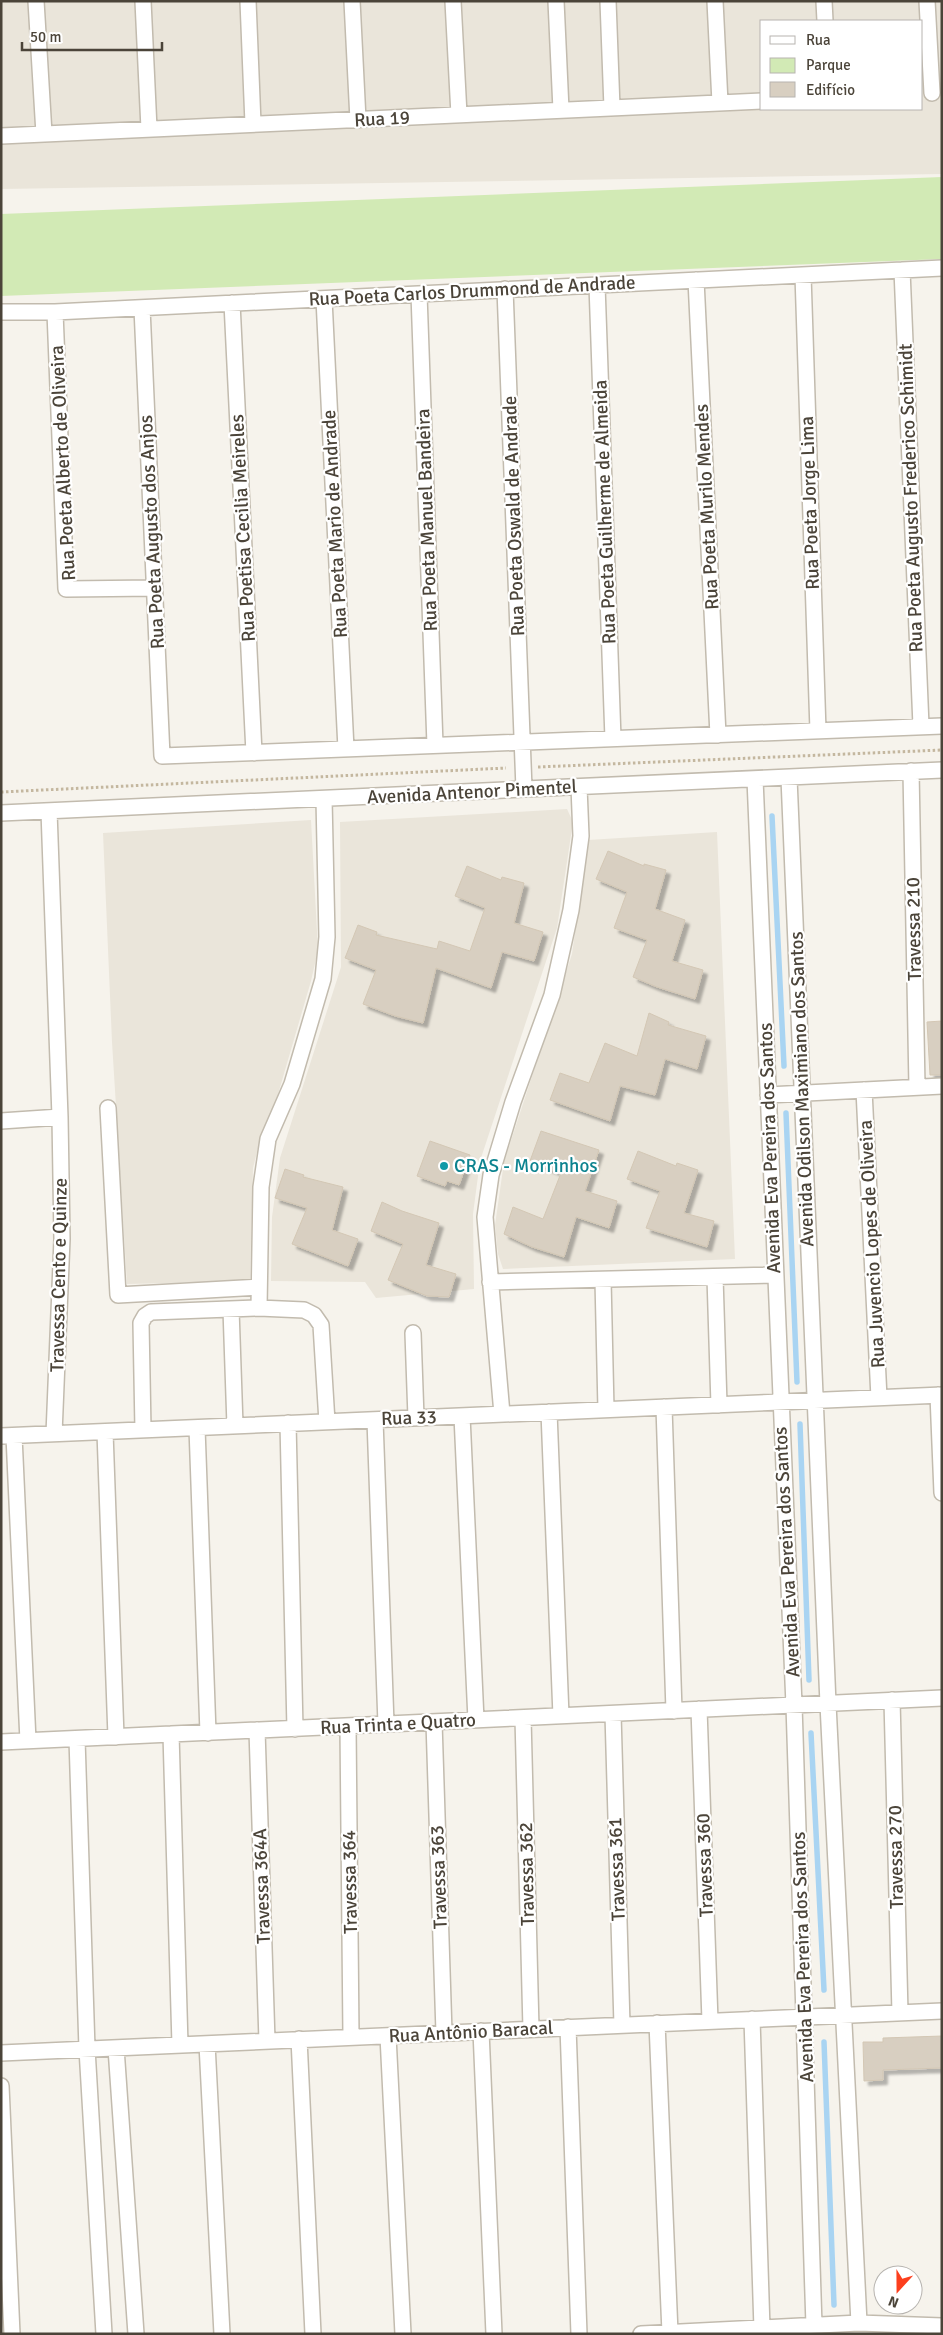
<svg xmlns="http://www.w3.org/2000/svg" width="943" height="2335" font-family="Signika,sans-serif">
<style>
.residential{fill:#eae5da;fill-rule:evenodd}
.green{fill:#d2eab5}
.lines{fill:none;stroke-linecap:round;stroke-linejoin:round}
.stream{stroke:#a9d4f2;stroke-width:5.5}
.building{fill:#d8cfc1;stroke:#d3c7b4;filter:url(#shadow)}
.minor-casing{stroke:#c2bbae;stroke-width:18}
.path{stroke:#c4b79f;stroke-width:3;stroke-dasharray:2.5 2.5;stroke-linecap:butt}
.minor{stroke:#fff;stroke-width:15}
.culture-dot{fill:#0f9aa8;stroke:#fff;stroke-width:2}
.labels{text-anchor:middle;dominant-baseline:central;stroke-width:4.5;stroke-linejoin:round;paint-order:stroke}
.street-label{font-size:19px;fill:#4b4439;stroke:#fff}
.culture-label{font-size:19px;fill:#0d838f;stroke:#fff;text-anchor:start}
</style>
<defs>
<filter id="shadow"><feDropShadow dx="4.5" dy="4.5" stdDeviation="1" flood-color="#0004"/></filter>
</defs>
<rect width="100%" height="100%" fill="#f6f3ec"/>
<!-- residential -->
<path class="residential" d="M1,1H942V174L1,189ZM762,21H922V109H762Z
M567,809L573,822L557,928L480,1161L473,1214L474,1289L376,1298L365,1282L271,1281L272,1217L280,1158L341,967L340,822Z
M311,820L318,950L311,981L274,1108L259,1144L253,1168L250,1281L127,1284L112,1042L103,833Z
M717,832L735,1259L503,1269L498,1254L495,1225L504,1162L572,954L588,840Z"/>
<!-- green -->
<path class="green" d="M942,177V259L1,296V214Z"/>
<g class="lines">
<!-- stream -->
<path class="stream" d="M772,816L784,1066
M786,1113L797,1382
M800,1424L809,1680
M811,1733L824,1990
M824,2042L834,2305"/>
</g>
<!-- building -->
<path class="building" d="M608,851L644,866V864L666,870L655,909L685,920L672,961L703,970L695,999L657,987L633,977L647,940L614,928L627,892L596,879Z
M467,866L501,880L502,877L524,883L514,923L543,932L534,961L502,952L491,988L436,968L423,1023L395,1016L363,1004L376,970L345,958L358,925L377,932L376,935L437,949L439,941L470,951L485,908L455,896Z
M649,1013L669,1022L668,1025L706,1036L697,1069L665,1059L655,1095L620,1086L610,1121L550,1100L560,1073L589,1083L605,1043L637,1056Z
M942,1021V1075H930L927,1022Z
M541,1131L599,1150L585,1191L617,1201L609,1228L576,1217L564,1257L532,1247L504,1234L513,1207L543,1219L561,1173L530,1161Z
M430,1141L470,1155L459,1185L447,1181L445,1186L417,1176Z
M638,1151L676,1166L677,1163L698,1170L684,1213L714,1221L707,1247L646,1228L660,1191L627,1179Z
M285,1169L304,1175L303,1177L343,1187L332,1230L358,1239L348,1266L292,1244L307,1208L275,1198Z
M382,1202L402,1211L439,1223L426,1265L456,1274L449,1297L427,1296L388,1280L403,1244L371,1231Z
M942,2036V2068L883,2070V2080L864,2081L863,2042H883V2038Z"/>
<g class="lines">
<!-- minor casing -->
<g class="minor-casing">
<path id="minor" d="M36,1L44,134
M143,1L149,129
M248,1L253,124
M352,1L358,120
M453,1L459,115
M556,1L561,110
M608,1L612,108
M715,1L720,103
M824,1L825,21
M927,1L932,93
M1,136L762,101
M902,270L921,726
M803,275L818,731
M696,280L718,735
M597,285L613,739
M505,289L524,789
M419,294L435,745
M324,299L346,749
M232,303L254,753
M142,308L162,756L942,726
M1,312H55L942,268
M55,312L66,589L155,588
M911,771L917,1087
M789,778L828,1704L859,2323
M755,779L794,1705L814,2326
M49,811L60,1117L62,1239L54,1434
M1,813L942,770
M864,1090L879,1398
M768,1095L942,1086
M108,1108L118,1295L259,1287
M1,1121L60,1117
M715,1277L719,1405
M603,1280L606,1410
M490,1282L775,1275
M259,1308L261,1187L268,1139L292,1084L323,979L327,937L324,799
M231,1309L235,1426
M413,1333L416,1418
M938,1395L942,1493
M664,1407L674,1711
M549,1412L561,1716
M502,1414L485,1217L491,1175L513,1102L552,995L571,910L581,836L579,787
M462,1416L476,1720
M375,1420L386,1724
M288,1423L295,1729
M197,1428L208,1733
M143,1430L141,1323L145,1316L151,1312L259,1308L304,1310L314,1315L321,1325L327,1422
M105,1432L116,1737
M1,1436L942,1395
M14,1436L28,1741
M892,1700L900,2013
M699,1709L710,2021
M613,1714L622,2025
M523,1718L531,2029
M434,1722L444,2033
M348,1726L351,2037
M257,1730L267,2041
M171,1734L180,2045
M77,1739L87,2049L104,2334
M1,1742L942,1698
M752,2019L762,2329
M657,2023L670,2333
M568,2027L579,2334
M481,2031L494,2334
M388,2036L403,2334
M299,2039L313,2334
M207,2044L222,2334
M116,2048L136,2334
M1,2053L942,2011
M1,2086L12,2334
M641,2334L859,2323L942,2326"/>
</g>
<!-- path -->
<path class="path" d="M538,767L942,750
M1,792L506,768"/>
<!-- minor -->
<use href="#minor" class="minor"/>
</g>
<!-- markers -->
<circle class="culture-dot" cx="444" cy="1166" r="5"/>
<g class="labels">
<!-- street labels -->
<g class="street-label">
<text transform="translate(382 119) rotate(-3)">Rua 19</text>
<text transform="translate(472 291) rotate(-3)">Rua Poeta Carlos Drummond de Andrade</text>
<text transform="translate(63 463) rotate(-93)">Rua Poeta Alberto de Oliveira</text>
<text transform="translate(911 498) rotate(-92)">Rua Poeta Augusto Frederico Schimidt</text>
<text transform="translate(810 503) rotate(-92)">Rua Poeta Jorge Lima</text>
<text transform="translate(707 507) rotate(-93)">Rua Poeta Murilo Mendes</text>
<text transform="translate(605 512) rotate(-92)">Rua Poeta Guilherme de Almeida</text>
<text transform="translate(514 516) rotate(-92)">Rua Poeta Oswald de Andrade</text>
<text transform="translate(427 520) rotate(-92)">Rua Poeta Manuel Bandeira</text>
<text transform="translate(335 524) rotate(-93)">Rua Poeta Mario de Andrade</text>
<text transform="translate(243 528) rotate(-93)">Rua Poetisa Cecilia Meireles</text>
<text transform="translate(152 532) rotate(-93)">Rua Poeta Augusto dos Anjos</text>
<text transform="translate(472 792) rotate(-3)">Avenida Antenor Pimentel</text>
<text transform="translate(914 929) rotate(-91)">Travessa 210</text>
<text transform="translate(802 1089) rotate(-92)">Avenida Odilson Maximiano dos Santos</text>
<text transform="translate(770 1148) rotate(-92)">Avenida Eva Pereira dos Santos</text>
<text transform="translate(872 1244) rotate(-93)">Rua Juvencio Lopes de Oliveira</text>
<text transform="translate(59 1275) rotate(-89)">Travessa Cento e Quinze</text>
<text transform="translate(409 1418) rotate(-2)">Rua 33</text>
<text transform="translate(787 1552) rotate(-93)">Avenida Eva Pereira dos Santos</text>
<text transform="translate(398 1724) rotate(-3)">Rua Trinta e Quatro</text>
<text transform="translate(896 1857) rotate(-91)">Travessa 270</text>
<text transform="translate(705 1865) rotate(-92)">Travessa 360</text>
<text transform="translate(617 1869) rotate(-92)">Travessa 361</text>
<text transform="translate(527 1874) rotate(-91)">Travessa 362</text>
<text transform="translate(439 1877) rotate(-92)">Travessa 363</text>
<text transform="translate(350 1882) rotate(-91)">Travessa 364</text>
<text transform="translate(262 1886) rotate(-92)">Travessa 364A</text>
<text transform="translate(803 1957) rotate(-92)">Avenida Eva Pereira dos Santos</text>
<text transform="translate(471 2032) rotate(-3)">Rua Antônio Baracal</text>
</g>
<!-- culture labels -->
<g class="culture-label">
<text x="454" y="1166">CRAS - Morrinhos</text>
</g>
</g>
<!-- border -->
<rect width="943" height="2335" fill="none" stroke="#4b4439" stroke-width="5"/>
<!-- legend -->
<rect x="760" y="20" width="162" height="90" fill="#ffffff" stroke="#b7b4b0"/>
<rect x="770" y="36" width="25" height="8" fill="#ffffff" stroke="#b7b4b0"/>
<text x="806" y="45" font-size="15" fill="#4b4439">Rua</text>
<rect x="770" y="58" width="25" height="15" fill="#d2eab5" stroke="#b7b4b0"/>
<text x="806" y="70" font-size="15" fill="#4b4439">Parque</text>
<rect x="770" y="82" width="25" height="15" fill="#d8cfc1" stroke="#b7b4b0"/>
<text x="806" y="95" font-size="15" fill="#4b4439">Edifício</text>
<!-- north arrow -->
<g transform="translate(898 2290) rotate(201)"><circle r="24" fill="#ffffff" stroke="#b7b4b0"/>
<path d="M0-4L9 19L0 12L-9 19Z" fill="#fc3f1d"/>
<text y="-8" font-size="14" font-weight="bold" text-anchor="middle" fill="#4b4439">N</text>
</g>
<!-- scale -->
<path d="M22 42v8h140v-8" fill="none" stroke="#4b4439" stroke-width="2.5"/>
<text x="30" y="42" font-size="15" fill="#4b4439" stroke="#ffffff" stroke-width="4" paint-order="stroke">50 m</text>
</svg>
